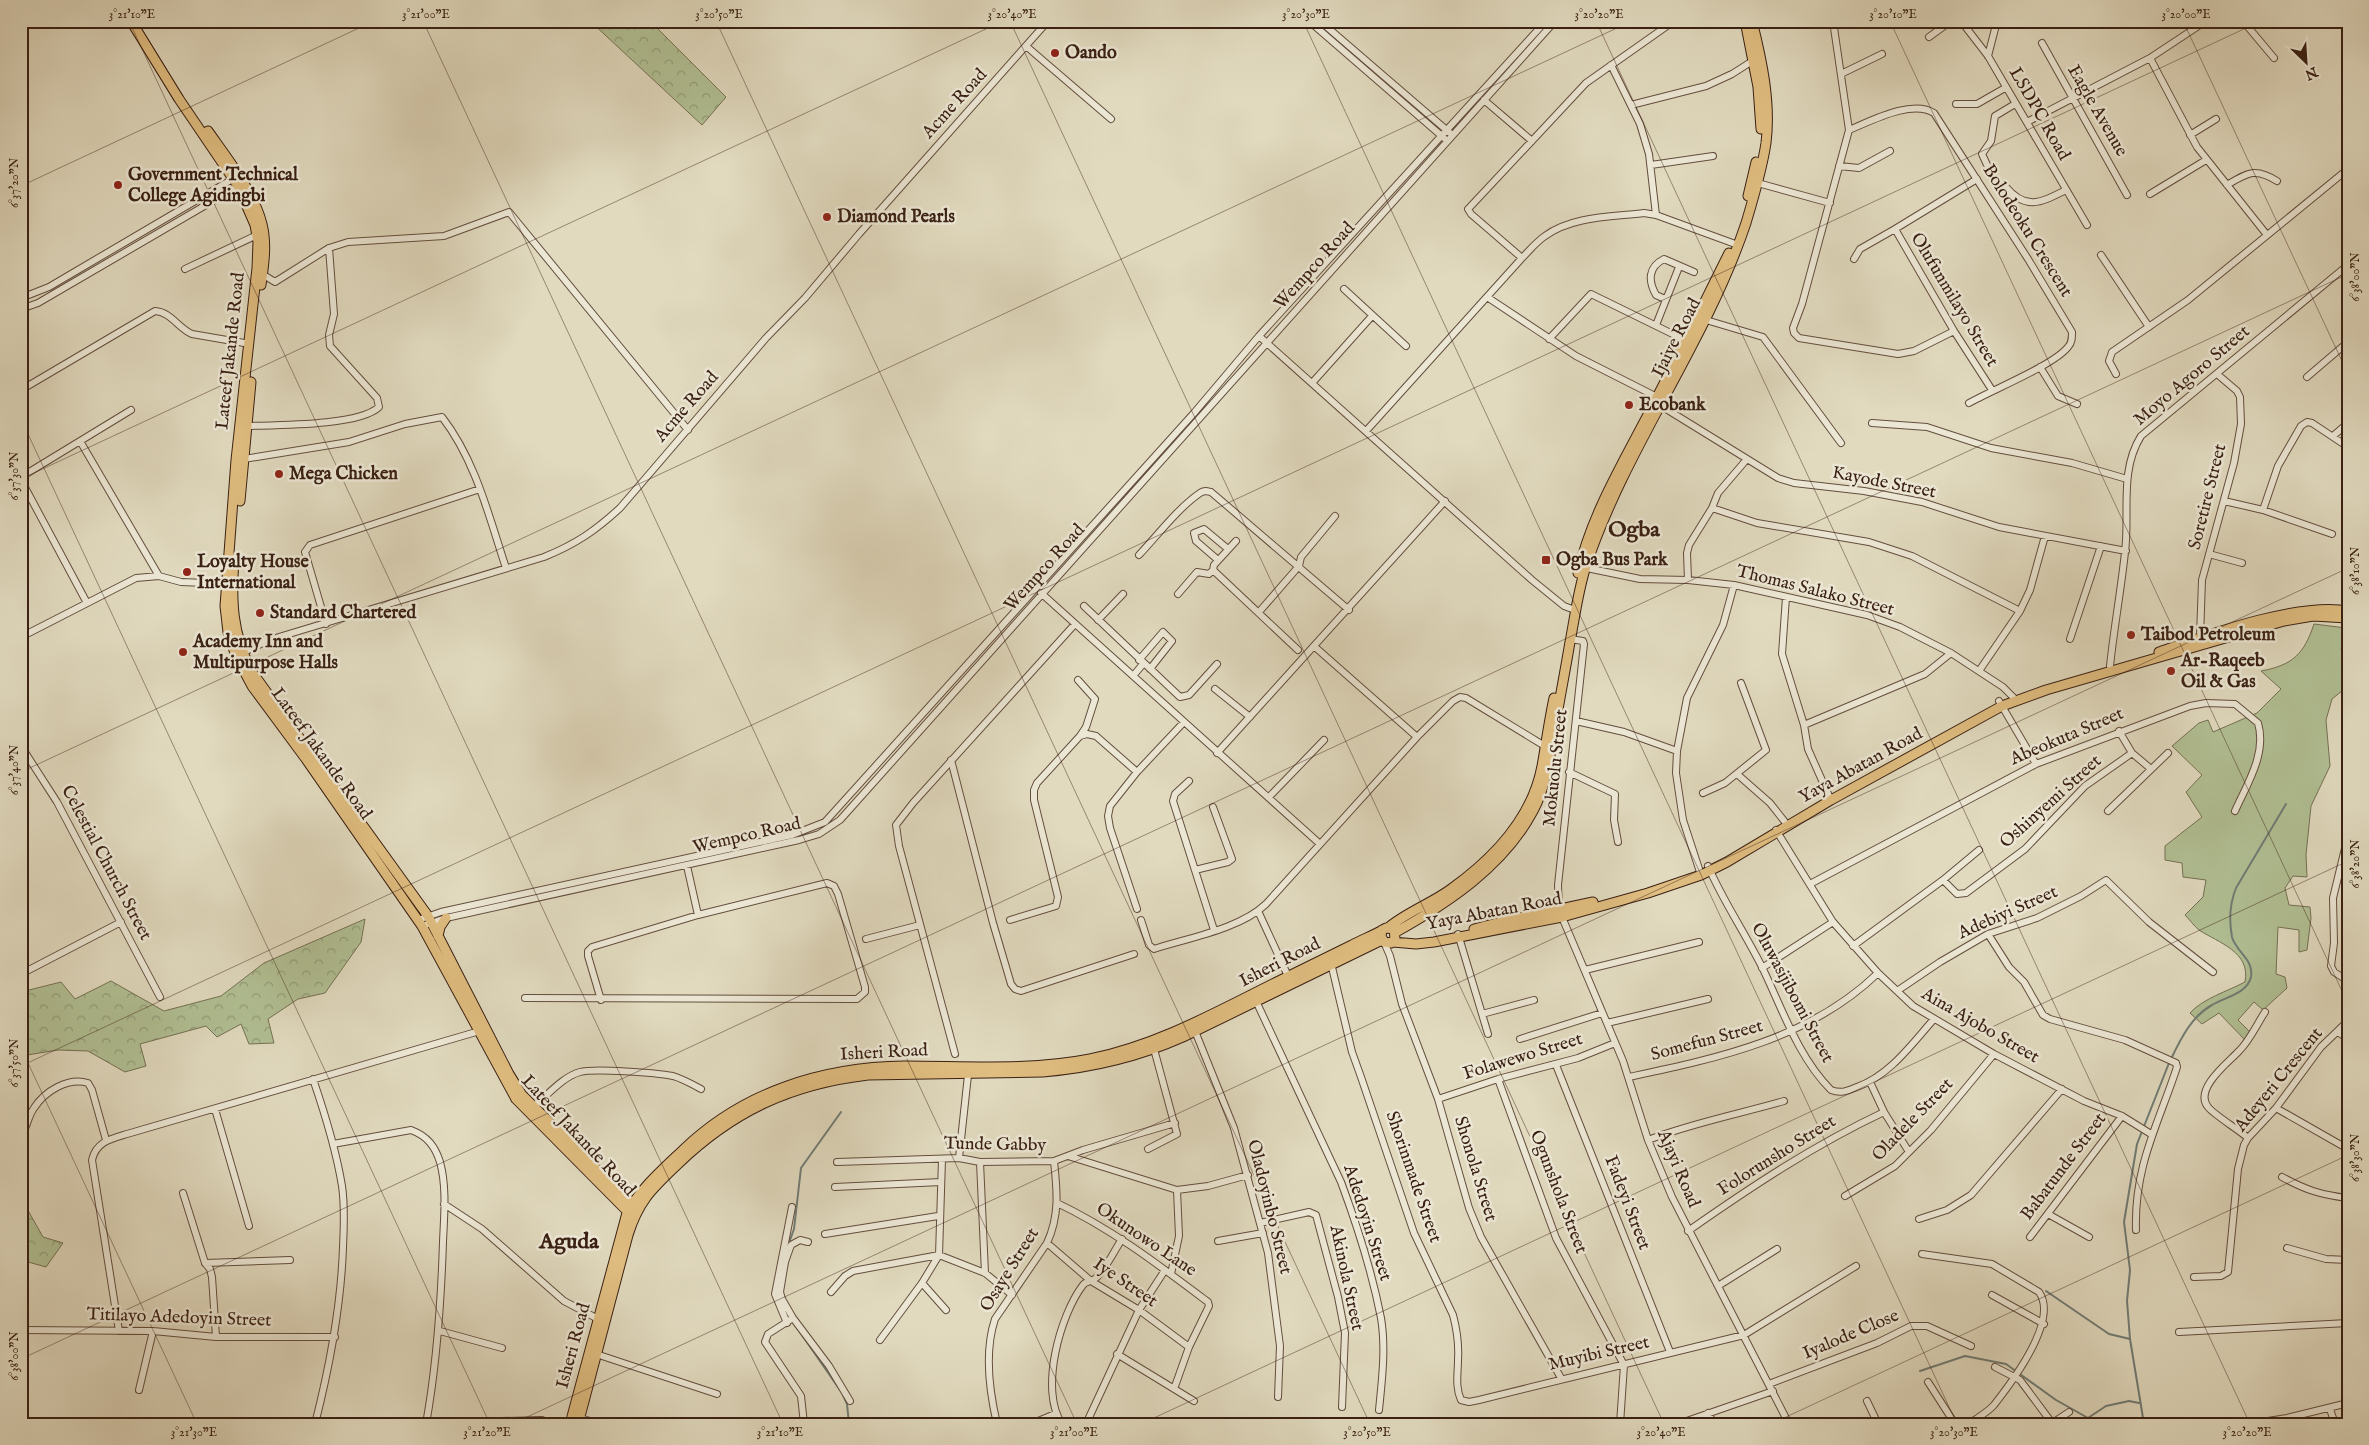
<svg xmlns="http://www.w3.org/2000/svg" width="2369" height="1445" font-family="'IM FELL English',serif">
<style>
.green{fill:#b1c094;stroke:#757054}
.forest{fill:url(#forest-crowns);stroke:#757054}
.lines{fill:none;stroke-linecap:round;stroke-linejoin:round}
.stream{stroke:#707c75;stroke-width:2}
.minor-casing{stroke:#634e3e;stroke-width:8}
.major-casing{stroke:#392013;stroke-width:11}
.minor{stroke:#ece7d5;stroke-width:6}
.major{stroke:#e0bd80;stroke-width:9}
.ticks{fill:none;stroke:#392013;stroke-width:1;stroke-opacity:0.45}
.poi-dot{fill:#8f2418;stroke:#ece7d5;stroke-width:2}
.labels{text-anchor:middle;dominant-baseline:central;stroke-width:5;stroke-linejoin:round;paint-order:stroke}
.poi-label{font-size:18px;font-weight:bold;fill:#392013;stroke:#ece7d5;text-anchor:start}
.street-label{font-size:18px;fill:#392013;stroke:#ece7d5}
.district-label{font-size:22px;font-weight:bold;fill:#392013;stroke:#ece7d5}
.neatline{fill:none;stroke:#392013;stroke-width:2}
.ticks-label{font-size:12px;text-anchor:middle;fill:#392013}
</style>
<defs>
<pattern id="forest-crowns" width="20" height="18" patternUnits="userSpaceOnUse" patternTransform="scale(1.25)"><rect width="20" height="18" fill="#b1c094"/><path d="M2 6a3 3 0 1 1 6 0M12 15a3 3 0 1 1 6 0" fill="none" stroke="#919c78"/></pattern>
</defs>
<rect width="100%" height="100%" fill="#e1dabf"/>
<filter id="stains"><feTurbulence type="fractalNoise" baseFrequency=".004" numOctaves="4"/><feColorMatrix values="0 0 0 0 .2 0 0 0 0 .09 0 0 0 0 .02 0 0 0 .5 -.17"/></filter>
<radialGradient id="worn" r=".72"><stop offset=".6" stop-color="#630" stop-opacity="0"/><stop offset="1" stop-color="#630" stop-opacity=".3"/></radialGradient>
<!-- green -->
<path class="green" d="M2314,624L2346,628L2341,650L2348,652V686L2332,699L2326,720L2330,766L2311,806L2306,855L2307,877L2293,876L2285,888L2289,905L2310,907L2311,918L2307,950L2299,952V930L2278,927L2276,974L2285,977L2287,988L2263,1010L2254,1002L2238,1020L2252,1034L2246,1041L2219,1013L2202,1024L2190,1013C2202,999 2228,991 2245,982C2251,952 2219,943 2199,930C2194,926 2190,920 2185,915L2203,897L2206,880L2183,877L2182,863L2165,860V846L2202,817L2186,792L2202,775L2172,746L2199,723L2208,720L2213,732L2257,713L2281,689L2261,671C2293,665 2304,654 2314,624Z"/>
<!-- forest -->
<path class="forest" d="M590,21H650L726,97L702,125Z
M365,919L361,942L325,993L298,999L268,1019L274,1043L249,1044L241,1024L217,1037L206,1026L140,1044L146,1066L125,1072L88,1051L58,1050L21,1056V992L61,982L75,999L111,981L164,1011L221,996L264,963Z
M21,1198L43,1237L63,1243L46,1267L21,1260Z"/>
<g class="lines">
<!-- stream -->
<path class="stream" d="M2171,1059C2181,1038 2192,1016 2212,1005C2225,997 2247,994 2251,977C2254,959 2236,952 2232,937C2229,921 2230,903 2236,888L2286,804
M789,1243L794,1229L801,1168L841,1112
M2046,1291L2109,1334L2130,1339
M786,1312L840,1390
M1920,1371L1965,1356L2006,1364L2056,1400L2088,1418L2106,1406L2129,1401L2139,1403
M843,1395L847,1404L849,1424
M2144,1424L2130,1339L2127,1301L2130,1270L2124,1222L2137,1144L2169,1063"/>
<!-- minor casing -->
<g class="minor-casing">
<path id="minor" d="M1034,21L1041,29
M1309,21L1444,138
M1320,21L1450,133
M1833,21L1849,130L1802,304L1793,328L1794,333L1799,338L1898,354L1914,351L1954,331
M1961,21L1988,56L2087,225
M2243,21L2274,58
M21,23L24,21
M1929,37L1951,21
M2042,43L2127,195
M1026,46L1111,119
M1988,56L1997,21
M2150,58L2197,147L2267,235
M1611,65L1640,124L1649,154L1656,215
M1841,74L1882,54
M1484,100L1532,141
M1956,104H1977L2005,88
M1631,105L1706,86L1732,74L1754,60
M2027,122L2150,58L2206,21
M1849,130C1871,121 1912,99 1934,113L2028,259L2072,332C2072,338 2072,343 2068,347C2054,365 1992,390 1969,403
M2190,135L2216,119
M1651,165L1713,156
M1839,166L1859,168L1890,151
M1988,167L1982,154L1991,141L1995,116L2015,104
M1977,179L1895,229L1954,331L1992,390
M1754,182L1830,203
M2227,185C2247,173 2255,167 2277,181
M2005,186C2026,211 2040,203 2066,190
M2150,194L2206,160
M2101,255L2149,327
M1522,258L1471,214L1468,209L1470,207L1586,83L1674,21
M1854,259L1860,249L1895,229
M185,269L257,235
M262,274L275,282L329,248L348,242L444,236L509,212L688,430
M1344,289L1406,346
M1487,297L1576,356L1659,398
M21,298L49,287L236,177
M1665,299L1656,295C1648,281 1648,267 1664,259L1694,272
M21,309L38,303L242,184
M1706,320L1763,337L1841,443
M1656,325L1679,267
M1259,336L1532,580L1564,606L1575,610
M1549,339L1591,294L1687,341
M2040,367L2058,396L2077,404
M2116,374L2109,361L2112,352L2188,300L2348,169
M2307,377L2348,342
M1312,383L1372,316
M21,390L155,311C171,312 178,328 192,334L250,344
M1658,404L1778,478L1794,483L1864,491L1922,502L1999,527L2126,551
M1872,423L1927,427L1991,448L2072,463L2127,479
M247,426C276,425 359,426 379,407L377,398L330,346L329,335L334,314L329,248
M1366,431L1522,258C1529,251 1536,242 1545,236C1572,216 1612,217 1644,213L1656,215L1738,245
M2333,436L2348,423
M80,441L159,576
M244,459L349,442L405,424L442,417C476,461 489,517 506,568
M21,477L131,410
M21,480L87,603
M2224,501L2263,510L2332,534
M1712,508L1757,523L1869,542L1912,556L2020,611
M2263,510L2278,466L2301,426L2307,422L2312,423L2348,447
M1236,541L1214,565L1213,570L1298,650
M2209,554L2242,563
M1139,555C1157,536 1178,508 1200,493C1204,490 1207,491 1211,492L1349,610
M1218,560L1196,541L1194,533L1204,529L1228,549
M1582,567L1640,579L1688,580L1734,585L1867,615L1900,627L1951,653L2003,687L2016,700
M1688,580L1687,553L1689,545L1712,508L1718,493L1747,459
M1041,593L1320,844
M1178,594L1197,572L1209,574L1213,570
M1786,597L1782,654L1804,725L1925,674L1951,653
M1084,606L1180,697L1189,695L1217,664
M1259,612L1299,566L1301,557L1335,516
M1098,620L1123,594
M326,624L305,552L310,545L480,489
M21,637L136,578L159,576L181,582L230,584
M2200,637L2202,580L2234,463L2241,424L2240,397L2237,391L2217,374
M1570,639L1583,641L1584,644L1558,885L1559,910L1623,1061L1648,1140L1672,1197L1789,1424
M2070,639L2101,546
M236,642L266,640
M1315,647L1417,737
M240,654L269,640L544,557C576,544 595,531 620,508L766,338L805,298L859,234L1048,21
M1139,660L1163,632L1172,641L1150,669
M2110,666C2114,628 2121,590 2125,552C2130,514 2119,471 2141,436L2348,265
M1979,671L2020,611L2030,590L2045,536
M1133,676L1143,664
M1078,680L1095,699L1086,727L1080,736
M1215,689L1250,717
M1999,701L2036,764
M1576,721L1624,732L1677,751
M1804,725L1808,749L1829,796
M2119,731L2132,753L2151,769
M21,746L57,802L160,997
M1217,753L1445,501
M951,760L993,923L1011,984L1015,989L1021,991L1134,954
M1569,772L1615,794L1614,820L1618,842
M1737,774L1770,803L1785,822
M1189,781L1175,794L1173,801L1214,930
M1703,793L1725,783L1766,750L1741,683
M1269,797L1324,740
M2108,811L2168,753
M1776,830L1833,922L1878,973L1913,1006L1994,1054L2084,1101L2122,1116L2151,1134
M2348,836L2333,898L2334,943L2331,966L2334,972L2348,981
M687,866L698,915
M1708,866C1723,901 1745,933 1762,967C1782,1008 1798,1057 1831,1090C1841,1094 1847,1091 1857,1087C1890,1075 1911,1045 1934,1019
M1195,870L1228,862L1232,859L1213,807
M1701,875L1683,820L1676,773L1677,751L1687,698L1723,625L1734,585
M1943,880L1957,894L1966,893L2025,849L2085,786L2132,753
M1810,884L2036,764L2190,706L2206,703L2235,704L2258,723C2267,754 2247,784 2235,811
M1137,909L1110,828L1108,816L1110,806L1137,772L1184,722
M1258,911L1288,976
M418,920L441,912L792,835L825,822L1194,413L1259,336L1546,21
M1010,920L1056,906L1058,897L1034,800V790L1037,783L1080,736L1087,734L1096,736L1137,772
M1141,920L1149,945L1154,949C1188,938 1240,929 1266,904L1417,737L1453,701L1460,697L1466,698L1548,748
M422,926L446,918L799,840L819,834L840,820L1555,21
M1458,934L1488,1034
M1988,934L2009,967L2024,982L2043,1015L2050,1019L2125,1040L2176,1063L2177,1067C2158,1125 2134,1166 2136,1230
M866,939L920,925
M1384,942L1390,956L1402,1004L1438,1099L1469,1208L1481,1237L1561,1378
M1853,946L1943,880L1979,850
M1331,963L1352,1052L1361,1077L1414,1233L1453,1315C1457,1330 1459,1344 1458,1360C1458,1373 1455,1387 1461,1400L1469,1402L1479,1400L1744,1335L1856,1266
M1762,968L1833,922
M1585,970L1699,942
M21,974L121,922
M1897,991L1940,962L1988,934L2037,918L2081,896L2106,880L2149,922L2213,972
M525,998L857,999L865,992V987L838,894L834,886L827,883L698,915L592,947L588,951V956L601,1000
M1256,1001L1341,1182C1357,1225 1372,1272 1381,1318C1386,1348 1382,1380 1379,1410
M1482,1014L1534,1000
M1607,1023L1708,999
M1195,1031L1234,1128L1268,1253L1280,1346L1278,1397
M2338,1032L2348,1039
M1520,1039L1602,1013
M955,1054L899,846L896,825L913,803L1075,624
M1556,1065L1670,1352
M1629,1077C1718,1058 1810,1039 1878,973
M313,1079C325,1114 336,1149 342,1186C345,1206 344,1227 343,1247C341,1308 330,1365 315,1424
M1498,1079L1556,1238L1624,1365L1620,1424
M1870,1082L1884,1112L1909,1152
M1438,1099L1498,1079L1578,1058L1615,1043
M533,1107C547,1096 562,1077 580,1072C594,1068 657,1073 673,1076C683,1079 692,1084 701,1089
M2276,1108L2348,1149
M215,1109L249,1226
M23,1133C27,1125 29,1115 34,1108C45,1091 68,1077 88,1083L92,1090L106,1140
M2248,1138C2239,1130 2213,1114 2208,1107C2193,1089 2230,1061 2239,1051C2250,1040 2257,1024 2265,1012
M1648,1140C1692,1123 1739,1114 1784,1101
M333,1144L411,1130C427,1136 435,1146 440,1162C447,1187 444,1217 443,1242C441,1304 437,1363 426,1424
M1148,1149L1177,1134L1154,1049
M1068,1156L1177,1190L1208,1186L1248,1175
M959,1158L968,1075
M837,1162L959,1158L980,1162L1054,1161L1083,1150L1175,1123
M980,1162L985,1273
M2282,1177C2306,1190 2321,1195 2348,1198
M835,1187L941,1182
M183,1193L205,1263L210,1269L212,1277L216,1337
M1845,1196L1895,1166L1931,1130L1994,1054
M1057,1203C1112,1229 1160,1266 1208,1302L1209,1306L1189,1347L1174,1389
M444,1204L482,1229L564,1301L598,1319
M2048,1214L2089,1237
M1919,1219L1947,1210L1971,1195L2062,1089
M1260,1223L1309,1212L1316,1215L1338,1297L1345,1333L1342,1407
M1688,1231C1751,1187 1814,1145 1884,1112
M825,1234L938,1216
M2030,1237L2122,1116
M1218,1241L1263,1233
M808,1242L800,1240L791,1245L785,1262L780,1292L782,1299L793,1318L829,1366L850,1401
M1047,1243L1091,1281L1139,1310L1189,1347
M2287,1248L2326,1259L2348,1260
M1922,1254L1992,1264L2039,1292C2059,1320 2012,1382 1994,1405C1988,1412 1977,1418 1969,1424
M205,1263L290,1260
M1171,1274L1179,1236L1177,1190
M2194,1277L2221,1276L2228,1272L2238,1169L2244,1145L2248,1138L2276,1108L2321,1047L2348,1021
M922,1283L946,1310
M1718,1286L1777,1249
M831,1292L845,1276L853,1271L939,1255L985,1273L1012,1295
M1992,1295L2044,1324
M793,1318L768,1334L765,1342L801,1396L804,1424
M787,1323L775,1294L792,1207
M21,1330L153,1331L216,1337H335
M119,1331L92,1160C96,1142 110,1139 127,1134L483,1030
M440,1331L502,1348
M2179,1332L2348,1323
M880,1340L922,1283L939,1255L942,1159
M596,1354L717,1394
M1117,1354L1194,1401
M1995,1367L2020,1380L2052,1423
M1928,1382L1955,1424
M1769,1384L1877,1343L1911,1326H1927L1971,1346
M139,1390L153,1331
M1867,1401L1878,1424
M2330,1409L2335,1424
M1708,1413L1714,1424
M579,1418L602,1424
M426,1423L542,1420
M997,1424C989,1390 984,1352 995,1319L1047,1243C1060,1215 1057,1190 1054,1161
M1031,1424L1055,1414
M1062,1424C1039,1391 1060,1315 1083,1285C1086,1281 1092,1282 1096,1278C1106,1269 1114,1251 1122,1239
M1086,1424L1139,1310L1165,1270
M1678,1424L1773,1391
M2051,1424L2069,1412
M2249,1424L2287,1418L2348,1403"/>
</g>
<!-- major casing -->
<g class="major-casing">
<path id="major" d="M131,21L179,99L238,186L255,225L258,242L257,268L236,460L225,606L228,632L236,656L252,686L306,759L422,926L516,1099L633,1217
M1745,21L1758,87L1761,129
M208,131C227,158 254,192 262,224C267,244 264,264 261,285
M1748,196L1756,162
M240,501L251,382
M234,559C231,601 232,634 252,672L428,916L509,1074L522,1095L637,1209
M1578,573C1592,512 1626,458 1654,403C1680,353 1704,303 1729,253
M2159,652C2208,635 2297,602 2348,611
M1389,927C1407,912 1432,903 1451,889C1493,859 1532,819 1542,766C1546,744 1549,721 1554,698
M1474,929L1504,921L1593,902
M1396,932C1448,903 1504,866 1533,811C1546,787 1549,759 1554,733C1559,702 1565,672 1570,642C1575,616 1578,591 1586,566C1626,446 1706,343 1746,223C1754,196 1762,170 1766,143C1771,103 1762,60 1752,21
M438,936L440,927L446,918
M1393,942L1416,944L1434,942L1562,917L1648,893L1701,875L1727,862L1831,800L2002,706L2046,690L2284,621L2313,616L2348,618
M570,1424L627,1213C641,1188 662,1170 683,1150C743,1092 822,1067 905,1066C966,1066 1030,1071 1090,1059C1163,1044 1225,1007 1291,975C1311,965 1332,955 1352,945C1363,939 1375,935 1386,928L1394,929L1395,939L1391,943L1384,942L1381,936L1382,930
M578,1424L628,1235C639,1200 652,1189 678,1164C733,1111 791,1084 868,1075L1043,1072C1091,1068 1138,1057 1183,1037L1382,940"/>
</g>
<!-- minor -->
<use href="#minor" class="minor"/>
<!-- major -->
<use href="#major" class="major"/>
</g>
<!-- ticks -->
<path class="ticks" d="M129,21L783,1424M423,21L1077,1424M716,21L1370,1424M1010,21L1664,1424M1303,21L1957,1424M1596,21L2250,1424M1890,21L2348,1004M2183,21L2348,374M21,186L374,21M21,419L490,1424M21,479L1003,21M21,772L1632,21M21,1048L197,1424M21,1066L2261,21M21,1359L2348,274M512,1424L2348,568M1141,1424L2348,861M1771,1424L2348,1155"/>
<!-- markers -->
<g class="poi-dot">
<circle cx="1055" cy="53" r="5"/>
<circle cx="118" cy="185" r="5"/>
<circle cx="827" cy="217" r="5"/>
<circle cx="1629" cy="405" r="5"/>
<circle cx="279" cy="474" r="5"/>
<rect x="1541" y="555" width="10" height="10" rx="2.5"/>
<circle cx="187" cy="572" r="5"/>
<circle cx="260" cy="613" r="5"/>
<circle cx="2131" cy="635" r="5"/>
<circle cx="183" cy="652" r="5"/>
<circle cx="2171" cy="671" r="5"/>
</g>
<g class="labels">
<!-- poi labels -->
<g class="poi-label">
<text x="1065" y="53">Oando</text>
<text x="128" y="175">Government Technical<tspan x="128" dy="21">College Agidingbi</tspan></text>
<text x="837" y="217">Diamond Pearls</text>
<text x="1639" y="405">Ecobank</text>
<text x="289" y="474">Mega Chicken</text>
<text x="1556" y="560">Ogba Bus Park</text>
<text x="197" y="562">Loyalty House<tspan x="197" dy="21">International</tspan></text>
<text x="270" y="613">Standard Chartered</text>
<text x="2141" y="635">Taibod Petroleum</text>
<text x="193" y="642">Academy Inn and<tspan x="193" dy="21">Multipurpose Halls</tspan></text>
<text x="2181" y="661">Ar-Raqeeb<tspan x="2181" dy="21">Oil &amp; Gas</tspan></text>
</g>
<!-- street labels -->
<g class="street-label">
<text transform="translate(955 104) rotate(-48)">Acme Road</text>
<text transform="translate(2097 111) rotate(60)">Eagle Avenue</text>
<text transform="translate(2039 114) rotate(60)">LSDPC Road</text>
<text transform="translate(2027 231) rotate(58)">Bolodeoku Crescent</text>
<text transform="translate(1315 266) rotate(-48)">Wempco Road</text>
<text transform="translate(1954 300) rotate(59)">Olufunmilayo Street</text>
<text transform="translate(1677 338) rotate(-63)">Ijaiye Road</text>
<text transform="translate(231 351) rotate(-84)">Lateef Jakande Road</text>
<text transform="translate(2192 376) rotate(-40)">Moyo Agoro Street</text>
<text transform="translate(687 407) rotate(-49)">Acme Road</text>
<text transform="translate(1884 483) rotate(11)">Kayode Street</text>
<text transform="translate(2208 497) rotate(-76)">Soretire Street</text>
<text transform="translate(1045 568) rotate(-48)">Wempco Road</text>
<text transform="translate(1815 591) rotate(14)">Thomas Salako Street</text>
<text transform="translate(2067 737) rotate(-23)">Abeokuta Street</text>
<text transform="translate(321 754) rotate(54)">Lateef Jakande Road</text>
<text transform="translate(1861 766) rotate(-29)">Yaya Abatan Road</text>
<text transform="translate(1556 768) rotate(-84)">Mokuolu Street</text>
<text transform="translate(2051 802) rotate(-42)">Oshinyemi Street</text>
<text transform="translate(747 836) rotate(-13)">Wempco Road</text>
<text transform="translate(106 863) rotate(62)">Celestial Church Street</text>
<text transform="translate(1494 912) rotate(-11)">Yaya Abatan Road</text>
<text transform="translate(2008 913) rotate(-24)">Adebiyi Street</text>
<text transform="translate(1280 963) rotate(-27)">Isheri Road</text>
<text transform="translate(1792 993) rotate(62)">Oluwasijibomi Street</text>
<text transform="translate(1980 1026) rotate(30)">Aina Ajobo Street</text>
<text transform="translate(1707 1041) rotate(-15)">Somefun Street</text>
<text transform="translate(884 1053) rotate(-3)">Isheri Road</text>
<text transform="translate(1523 1057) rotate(-17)">Folawewo Street</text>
<text transform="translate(2279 1080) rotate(-51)">Adeyeri Crescent</text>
<text transform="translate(1913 1120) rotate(-46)">Oladele Street</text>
<text transform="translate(578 1136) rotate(47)">Lateef Jakande Road</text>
<text transform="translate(995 1145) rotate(1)">Tunde Gabby</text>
<text transform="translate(1777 1156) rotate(-32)">Folorunsho Street</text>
<text transform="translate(2064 1167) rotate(-53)">Babatunde Street</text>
<text transform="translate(1475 1169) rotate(73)">Shonola Street</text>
<text transform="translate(1678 1169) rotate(67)">Ajayi Road</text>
<text transform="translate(1413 1177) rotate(71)">Shorinmade Street</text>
<text transform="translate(1558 1192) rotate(69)">Ogunshola Street</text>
<text transform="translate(1627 1203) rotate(69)">Fadeyi Street</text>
<text transform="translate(1269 1207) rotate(76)">Oladoyinbo Street</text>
<text transform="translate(1367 1223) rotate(72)">Adedoyin Street</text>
<text transform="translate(1146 1240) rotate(34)">Okunowo Lane</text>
<text transform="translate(1010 1270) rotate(-58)">Osaye Street</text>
<text transform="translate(1346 1278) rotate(78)">Akinola Street</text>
<text transform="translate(1125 1283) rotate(34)">Iye Street</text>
<text transform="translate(179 1318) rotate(2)">Titilayo Adedoyin Street</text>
<text transform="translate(1851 1335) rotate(-23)">Iyalode Close</text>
<text transform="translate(574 1346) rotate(-75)">Isheri Road</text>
<text transform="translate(1599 1354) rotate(-13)">Muyibi Street</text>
</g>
<!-- district labels -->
<g class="district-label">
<text x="1634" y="530">Ogba</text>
<text x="569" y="1242">Aguda</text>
</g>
</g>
<!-- margin -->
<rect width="2369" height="1445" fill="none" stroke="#e1dabf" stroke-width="55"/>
<!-- north arrow -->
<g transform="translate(2306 62) rotate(155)" stroke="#ece7d5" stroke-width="4" paint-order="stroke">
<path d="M0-4L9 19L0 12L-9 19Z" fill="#392013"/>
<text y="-8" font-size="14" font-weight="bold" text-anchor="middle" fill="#392013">N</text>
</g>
<rect x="28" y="28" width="2314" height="1390" class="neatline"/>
<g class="ticks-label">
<text x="132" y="18">3°21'10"E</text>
<text x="426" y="18">3°21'00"E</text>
<text x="719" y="18">3°20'50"E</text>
<text x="1012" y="18">3°20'40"E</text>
<text x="1306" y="18">3°20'30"E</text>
<text x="1599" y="18">3°20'20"E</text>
<text x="1893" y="18">3°20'10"E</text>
<text x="2186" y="18">3°20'00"E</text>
<text transform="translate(14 183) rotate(-90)" y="4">6°37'20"N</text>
<text transform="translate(2355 277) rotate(-90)" y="4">6°38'00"N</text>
<text transform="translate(14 476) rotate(-90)" y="4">6°37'30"N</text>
<text transform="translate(2355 571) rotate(-90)" y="4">6°38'10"N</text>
<text transform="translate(14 770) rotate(-90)" y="4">6°37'40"N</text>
<text transform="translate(2355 864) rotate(-90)" y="4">6°38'20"N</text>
<text transform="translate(14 1063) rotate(-90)" y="4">6°37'50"N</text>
<text transform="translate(2355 1158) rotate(-90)" y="4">6°38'30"N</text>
<text transform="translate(14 1356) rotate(-90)" y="4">6°38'00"N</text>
<text x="194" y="1436">3°21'30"E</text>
<text x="487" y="1436">3°21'20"E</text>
<text x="780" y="1436">3°21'10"E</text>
<text x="1074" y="1436">3°21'00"E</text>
<text x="1367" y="1436">3°20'50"E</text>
<text x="1661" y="1436">3°20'40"E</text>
<text x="1954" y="1436">3°20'30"E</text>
<text x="2247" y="1436">3°20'20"E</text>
</g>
<rect width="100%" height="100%" filter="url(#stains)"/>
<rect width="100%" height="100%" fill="url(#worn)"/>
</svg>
